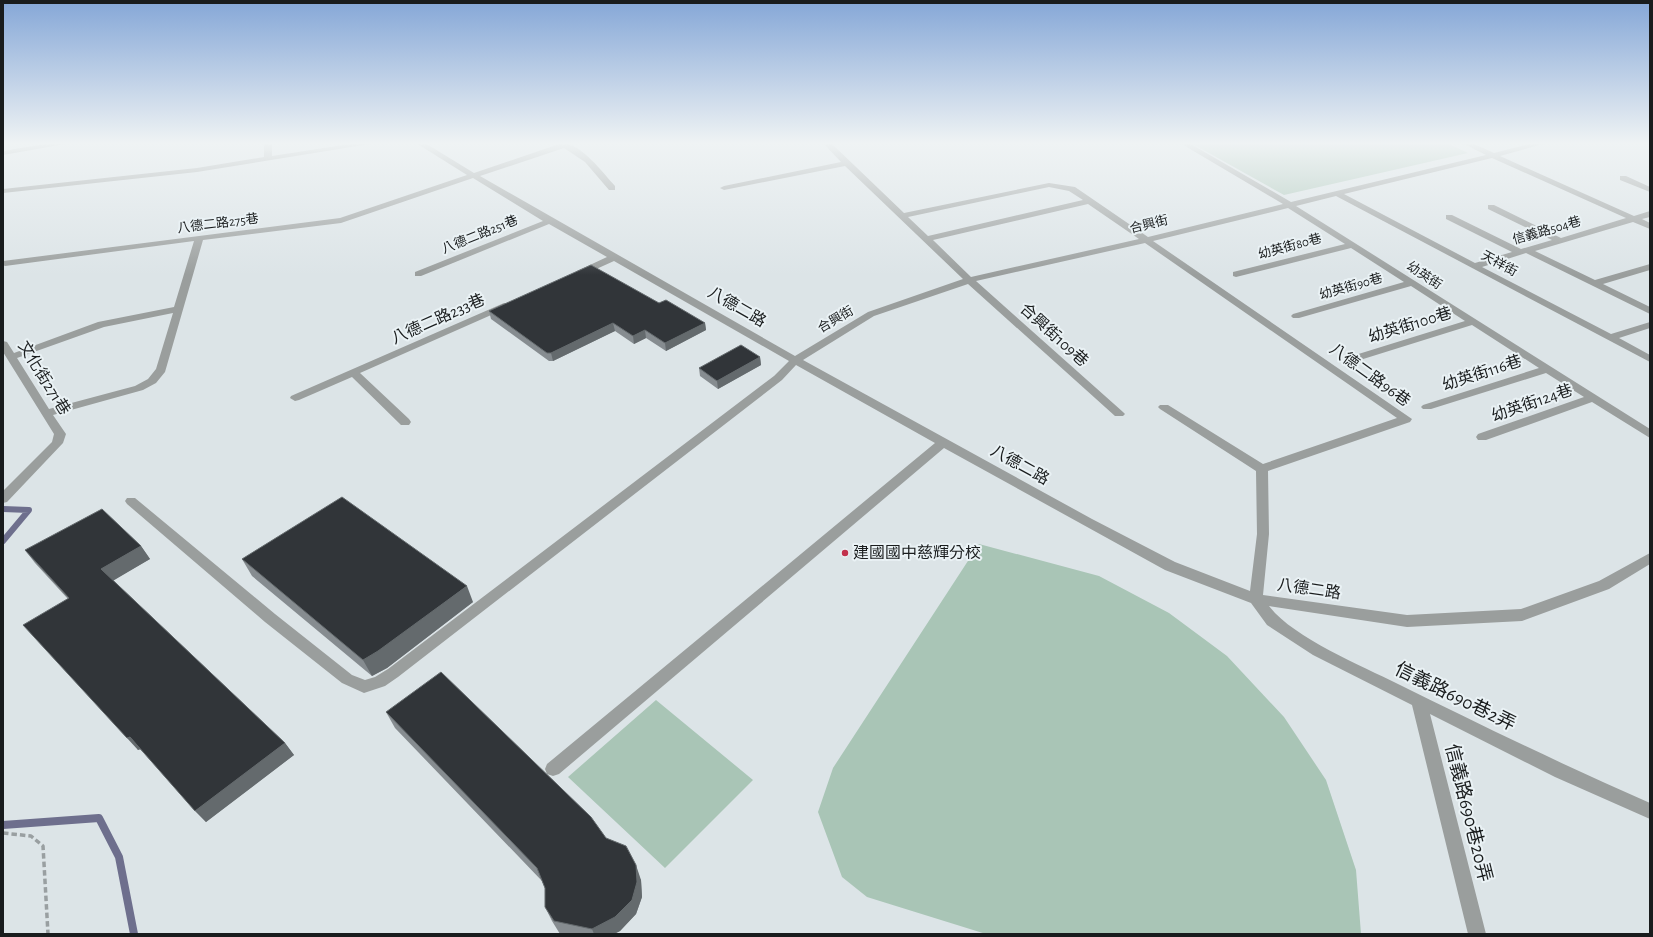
<svg xmlns="http://www.w3.org/2000/svg" width="1653" height="937" font-family="'Alegreya Sans','Noto Sans TC',sans-serif">
<style>
.green{fill:#a9c5b6}
.lines{fill:none;stroke-linecap:round;stroke-linejoin:round}
.stream-far1{stroke:#6e6f8d;stroke-width:6}
.stream{stroke:#6e6f8d;stroke-width:8}
.path{stroke:#999fa1;stroke-width:3.5;stroke-dasharray:5.5 3;stroke-linecap:butt}
.minor{fill:#9a9e9d;fill-rule:evenodd}
.wall{fill:#868c90}
.shaded-wall{fill:#646a6d}
.building{fill:#313539;stroke:#646a6d}
.poi-dot{fill:#c2314c;stroke:#eaf2f5;stroke-width:1.5}
.labels{text-anchor:middle;dominant-baseline:central;stroke-width:4;stroke-linejoin:round;paint-order:stroke}
.far-street-label{font-size:13px;fill:#191c1d;stroke:#eaf2f5}
.street-label{font-size:16px;fill:#191c1d;stroke:#eaf2f5}
.poi-label{font-size:16px;fill:#191c1d;stroke:#eaf2f5;text-anchor:start}
.near-street-label{font-size:19px;fill:#191c1d;stroke:#eaf2f5}
</style>
<rect width="100%" height="100%" fill="#dce4e7"/>
<!-- green -->
<path class="green" d="M1191,143H1447L1468,153L1284,195Z
M979,544L1099,576L1169,613L1227,656L1284,717L1326,780L1356,870L1361,934H986L867,897L842,877L818,812L833,768Z
M656,700L753,780L665,868L568,777Z"/>
<g class="lines">
<!-- stream-far1 -->
<path class="stream-far1" d="M3,509L29,510L3,541"/>
<!-- stream -->
<path class="stream" d="M3,825L99,818L119,857L134,934"/>
<!-- path -->
<path class="path" d="M3,833L31,836L43,846L48,934"/>
<!-- minor -->
<path class="minor" d="M51,143H71L3,155V151Z
M264,143H272V156L356,143H376L197,172L3,193V189L197,168L264,157Z
M416,143H425L474,173L562,143C581,143 603,173 615,186V190H609L585,162L564,148L480,176L795,356L868,312L963,279L845,166L724,190L720,188L724,186L841,162L823,143H831L904,213L1049,183L1075,187L1148,237L1283,204L1180,143H1189L1291,202L1486,155L1462,143H1472L1494,153L1533,143H1547L1500,156L1634,216L1650,211V217L1642,219L1650,223V229L1633,222L1535,251L1595,280L1650,264V270L1603,284L1650,307V314L1526,253L1482,267L1611,334L1650,322V328L1619,338L1650,355V362L1336,196L1296,206L1650,429V438L1592,402L1486,440H1478L1476,437L1478,434L1584,397L1546,373L1431,409H1423L1421,407L1423,405L1539,368L1472,325L1360,360H1352L1351,358L1352,356L1465,321L1411,286L1299,318H1293L1291,316L1293,314L1404,282L1351,248L1236,277L1233,276V272L1345,244L1288,208L1153,241L1412,419L1410,422L1268,471L1269,534L1263,595L1407,615L1521,609L1599,581L1650,553V564L1609,589L1522,621L1407,627L1269,606C1292,637 1362,666 1398,684C1481,725 1565,766 1650,803V819L1555,777L1430,714L1486,934H1468L1412,705L1313,655L1267,625L1251,603L1165,570L944,448L559,774L553,776L547,774L545,769L547,764L935,443L796,365L782,380L398,677L385,686L364,693L342,683L265,622L127,504L125,501L127,498H135L275,614L352,675L365,680L375,677L388,669L774,376L789,361L614,261L583,275H577V271L607,257L549,224L421,276H415V272L543,221L473,178L341,223L203,240L165,372L156,383L143,390L53,415L66,434L63,443L7,502L3,503V491L52,442L54,434L3,352V341L7,342L14,353L98,322L174,307L194,241L5,266L3,265V261L340,218L467,175ZM1492,158L1626,218L1561,238L1494,205H1488V209L1552,240L1521,249L1452,215H1446V219L1512,252L1475,263L1344,194ZM1049,187L1069,191L1083,200L928,236L908,217ZM1088,204L1139,239L971,277L933,240ZM1145,243L1397,418L1263,464L1168,405H1160L1158,407L1160,409L1256,471L1257,534L1250,591L1175,562L1092,519L803,360L874,316L968,284L1115,416H1123L1125,414L1123,412L976,281ZM173,313L156,369L148,379L135,386L49,409L17,358L104,327Z
M1620,176H1626L1650,187V192L1620,180Z
M504,303L507,304L509,306L507,308L360,373L409,419L411,422L409,425H401L352,377L299,400L295,401L290,398L291,396Z"/>
</g>
<!-- wall -->
<path class="wall" d="M659,303L705,323L706,330L666,351L646,338L634,344L615,331L553,361H549L491,319L489,311Z
M760,357L761,365L718,389L700,376L699,368Z
M141,546L150,559L113,580L285,743L294,755L206,822L140,749L138,750L68,599L35,563L25,550Z
M242,559L473,602L387,668L372,676L252,576Z
M386,712L606,838L641,880L642,897L636,914L620,931L614,934H560L552,921L545,907V888L542,881L395,728Z"/>
<!-- shaded-wall -->
<path class="shaded-wall" d="M613,323L615,331L553,361L551,353Z
M705,323L706,330L666,351L665,343Z
M645,330L646,338L634,344L633,336Z
M760,357L761,365L718,389L717,381Z
M141,546L150,559L111,582L101,569Z
M467,586L473,602L387,668L372,676L363,660Z
M130,737L141,749L138,750L127,738Z
M285,743L294,755L206,822L195,811Z
M636,865L641,880L642,897L636,914L620,931L614,934H594L592,929Z"/>
<!-- building -->
<path class="building" d="M591,265L659,303L666,300L705,323L665,343L645,330L633,336L613,323L551,353H547L489,311Z
M741,345L760,357L717,381L699,368Z
M342,497L467,586L378,651L363,660L242,559Z
M102,509L141,546L101,569L285,743L195,811L130,737L127,738L23,625L69,598L25,550Z
M441,672L591,817L606,838L626,846L636,865L637,882L632,900L615,917L592,929L554,921L545,907V888L537,868L386,712Z"/>
<!-- sky -->
<linearGradient id="sky" x2="0" y2="1"><stop stop-color="#85a7d7"/><stop offset="0.52" stop-color="#eff3f4"/><stop offset="1" stop-color="#eff3f4" stop-opacity="0"/></linearGradient>
<rect width="1653" height="275" fill="url(#sky)"/>
<!-- markers -->
<circle class="poi-dot" cx="845" cy="553" r="4"/>
<g class="labels">
<!-- far-street labels -->
<g class="far-street-label">
<text transform="translate(218 224) rotate(-7)">八德二路275巷</text>
<text transform="translate(1149 225) rotate(-14)">合興街</text>
<text transform="translate(1547 231) rotate(-16)">信義路504巷</text>
<text transform="translate(480 235) rotate(-22)">八德二路251巷</text>
<text transform="translate(1290 247) rotate(-15)">幼英街80巷</text>
<text transform="translate(1499 264) rotate(28)">天祥街</text>
<text transform="translate(1424 276) rotate(33)">幼英街</text>
<text transform="translate(1351 287) rotate(-16)">幼英街90巷</text>
<text transform="translate(836 320) rotate(-31)">合興街</text>
</g>
<!-- street labels -->
<g class="street-label">
<text transform="translate(737 307) rotate(30)">八德二路</text>
<text transform="translate(438 319) rotate(-24)">八德二路233巷</text>
<text transform="translate(1410 325) rotate(-17)">幼英街100巷</text>
<text transform="translate(1054 335) rotate(42)">合興街109巷</text>
<text transform="translate(1482 373) rotate(-18)">幼英街116巷</text>
<text transform="translate(1370 375) rotate(36)">八德二路96巷</text>
<text transform="translate(44 378) rotate(58)">文化街271巷</text>
<text transform="translate(1532 403) rotate(-19)">幼英街124巷</text>
<text transform="translate(1020 465) rotate(29)">八德二路</text>
<text transform="translate(1309 589) rotate(8)">八德二路</text>
</g>
<!-- poi labels -->
<g class="poi-label">
<text x="853" y="553">建國國中慈輝分校</text>
</g>
<!-- near-street labels -->
<g class="near-street-label">
<text transform="translate(1455 697) rotate(26)">信義路690巷2弄</text>
<text transform="translate(1468 813) rotate(76)">信義路690巷20弄</text>
</g>
</g>
<!-- border -->
<rect width="1653" height="937" fill="none" stroke="#191c1d" stroke-width="8"/>
</svg>
